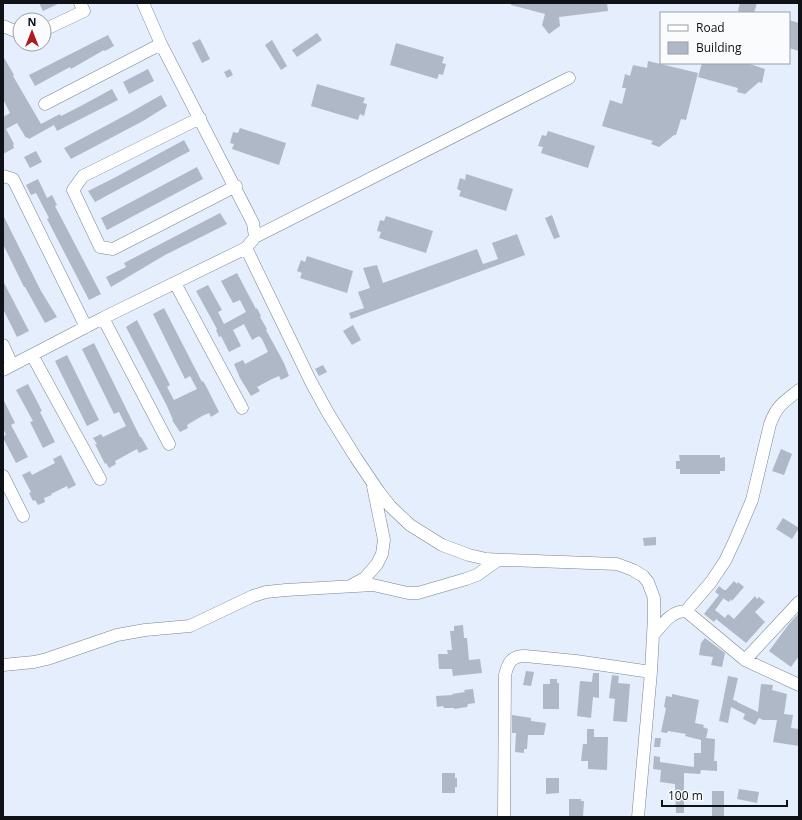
<svg xmlns="http://www.w3.org/2000/svg" width="802" height="820" font-family="'Open Sans',sans-serif">
<style>
.building{fill:#afb8c6}
.lines{fill:none;stroke-linecap:round;stroke-linejoin:round}
.minor-casing{stroke:#7b8490;stroke-width:13}
.minor{stroke:#fff;stroke-width:12}
</style>
<rect width="100%" height="100%" fill="#e4eefc"/>
<!-- building -->
<path class="building" d="M39,3H60L43,11Z
M511,3H607L608,11L559,17L560,26L549,34L542,25L545,14L511,5Z
M740,3H757L754,13H744L738,11Z
M789,20L799,23V51L789,48Z
M317,33L322,40L297,57L292,50Z
M108,35L114,46L105,51L104,50L71,69L70,67L35,86L29,75Z
M200,39L210,59L202,63L192,43Z
M272,40L287,66L281,70L265,45Z
M396,43L444,57L442,63L446,64L443,75L439,74L437,79L390,65Z
M3,56L14,75L13,76L41,124L60,114L61,116L77,108L112,89L118,100L57,131L54,125L29,139L27,137L26,138L17,123L6,129L14,144L13,145L14,148L3,154V117L10,113L3,99Z
M648,61L698,73L686,120L681,119L676,135H674L659,147L651,144L653,141L602,126L610,100L622,104L626,88H622L625,74L630,76L633,65L647,68Z
M702,63H747L765,69L762,83L759,82L745,94L737,92L738,88L698,77Z
M148,69L154,81L129,94L123,82Z
M230,69L233,75L227,78L224,72Z
M317,84L365,98L363,103L367,104L364,116L360,114L358,120L311,106Z
M161,95L167,106L143,121L71,159L64,148L126,115Z
M240,128L286,143L279,165L232,149L234,144L230,143L233,132L238,133Z
M548,131L595,146L588,168L541,153L543,147L538,146L542,135L546,136Z
M184,140L190,151L95,202L88,191L114,178Z
M36,151L42,162L30,168L24,157Z
M197,167L203,179L107,230L101,218Z
M466,174L513,189L506,211L459,196L461,191L457,189L460,178L465,180Z
M38,179L47,198L52,195L57,205L55,206L101,294L89,300L47,219L49,218L36,193L31,195L26,185Z
M220,213L227,224L165,255L111,287L106,277L126,267L124,263Z
M3,215L41,291L57,317L45,323L25,287H24L3,244Z
M552,215L560,237L554,239L545,218Z
M386,216L433,231L426,253L379,238L381,232L377,231L380,220L384,221Z
M517,234L525,255L351,319L349,313L364,308L358,292L370,288L363,268L377,265L383,283L477,249L483,264L498,259L492,243Z
M307,256L353,271L347,293L300,278L302,273L297,271L301,260L305,262Z
M237,273L256,309L257,308L261,316L260,317L267,329L266,330L284,363L289,376L281,380L279,376L272,379L257,387L260,391L251,396L240,378L234,364L243,360L245,364L268,352L262,339L259,336L252,340L244,324L233,330L241,346L229,352L221,336L219,337L216,330L217,329L196,291L208,285L222,310L218,312L224,324L246,312L240,300L233,303L221,281Z
M3,281L29,331L17,337L3,309Z
M164,308L202,382L203,381L206,386L219,412L211,417L209,413L202,416L187,425L188,428L180,432L172,420H173L167,406L126,327L137,320L170,385L167,387L174,400L197,389L190,376L185,379L153,314Z
M353,325L361,340L352,345L343,331Z
M94,343L140,437H141L148,449L139,453L137,449L115,461L116,464L109,468L106,463L105,464L95,444H97L93,438L101,434L103,437L126,426L119,412L114,414L82,349Z
M67,355L99,420L87,426L55,361Z
M323,365L327,372L319,376L315,369Z
M28,384L42,411L40,412L55,442L43,448L30,422L33,421L16,390Z
M3,399L15,423L11,425L28,457L16,463L3,438V436L6,435L3,428Z
M781,449L792,454L784,475L772,471Z
M61,455L76,485L68,489L67,486L51,494L52,495L44,498L45,502L38,505L35,500L33,501L29,493L31,492L22,475L30,471L32,475L55,463L53,459Z
M679,455H720V458L725,457V471H720V474H680V469H676V461H680Z
M783,518L799,528L792,539L776,529Z
M656,537V545L644,546L643,538Z
M734,581L737,584L738,582L744,587L732,601L731,599L729,602L721,597L723,599L715,610L725,618L728,614L734,619L755,596L757,599L759,597L765,602L755,612L765,622L746,643L716,619L714,622L704,614L719,595L715,592L719,586L724,590H726Z
M799,613V656L791,667L769,651L789,624Z
M463,625L464,638H467L469,660L480,659L482,673L453,676L452,669H439L438,654H448L447,650H452L450,631H454V626Z
M705,638L725,653L722,667L711,665L713,657L699,655L701,643Z
M526,671L534,672L531,686L523,685Z
M593,673H599V698L593,697L591,718L577,716L580,681L592,682Z
M612,675L619,676L618,683L630,684L627,722L613,721L615,699L609,698Z
M728,676L738,678L733,700L737,701V702L758,712L761,684L773,685L772,690L787,694L784,714L793,715L791,728L799,729V746L773,742L777,720H763L759,718L755,725L743,719L745,714L731,707L728,723L719,721Z
M550,679H557V683H559V709H543V684H550Z
M473,689L475,703L468,704L467,707L454,709V708H444L443,706L437,707L436,696L453,695L452,694L465,692L464,690Z
M672,694L699,700L695,723L704,725L703,727L708,729L706,738L715,739L714,761H717V771L701,770L700,774L684,773V813H676L675,784L660,782L661,770L653,769L654,756L660,757V762L694,767V753H701V740L685,736L686,734L668,731L667,733L661,732L666,708L664,707L666,696L672,697Z
M512,715L531,718V721L546,723L544,735H528L527,749H524V753L515,752L516,733H512Z
M587,729H594V737H608L607,770L588,769V761H581L583,744H587Z
M655,738H661L660,747H654Z
M442,773H455V778H457V787H455V793H442Z
M546,778H559V793L546,794Z
M739,789L759,792L757,803L737,799Z
M712,791H724V816L712,817Z
M569,799H581V801H584L583,817H569Z"/>
<g class="lines">
<!-- minor casing -->
<g class="minor-casing">
<path id="minor" d="M143,3L161,44L253,223L255,237
M3,26L20,33
M44,30L84,11L80,3
M45,104L161,44
M200,118L83,176L73,190L100,247L113,249L236,186
M3,176L13,179L86,327
M246,248L311,382L328,413L356,458L379,492L390,506L410,525L442,545L469,555L486,559L505,560L617,564L633,570L643,576L648,582L654,598V617L651,672L638,817
M175,283L242,408
M103,318L169,444
M3,345L12,365
M32,355L100,479
M3,370L103,318L246,248L255,237L569,78
M3,476L23,516
M352,585L365,578L377,564L382,554L384,540L373,486
M686,611L711,582L725,561L735,540L752,500L770,424C777,405 784,402 799,390
M653,635C663,624 671,611 686,611L745,660L799,685
M745,660L799,602
M3,665L34,662L47,659L117,635L145,630L190,626L253,596L266,592L286,590L373,585L408,593H418L466,579L477,575L498,560
M504,817L505,675C508,663 511,656 525,656L576,661L651,672"/>
</g>
<!-- minor -->
<use href="#minor" class="minor"/>
</g>
<!-- border -->
<rect width="802" height="820" fill="none" stroke="#0f1217" stroke-width="8"/>
<!-- legend -->
<rect x="660" y="12" width="130" height="52" fill="#f9fbfd" stroke="#9b9ea1"/>
<rect x="668" y="25" width="20" height="6" fill="#ffffff" stroke="#9b9ea1"/>
<text x="696" y="32" font-size="12" fill="#0f1217">Road</text>
<rect x="668" y="42" width="20" height="12" fill="#afb8c6" stroke="#9b9ea1"/>
<text x="696" y="52" font-size="12" fill="#0f1217">Building</text>
<!-- north arrow -->
<g transform="translate(32 32)"><circle r="19" fill="#f9fbfd" stroke="#9b9ea1"/>
<path d="M0-3L7 15L0 10L-7 15Z" fill="#ad1b20"/>
<text y="-6" font-size="11" font-weight="bold" text-anchor="middle" fill="#0f1217">N</text>
</g>
<!-- scale -->
<path d="M662 800v6h125v-6" fill="none" stroke="#0f1217" stroke-width="2"/>
<text x="668" y="800" font-size="12" fill="#0f1217" stroke="#f9fbfd" stroke-width="3" paint-order="stroke">100 m</text>
</svg>
